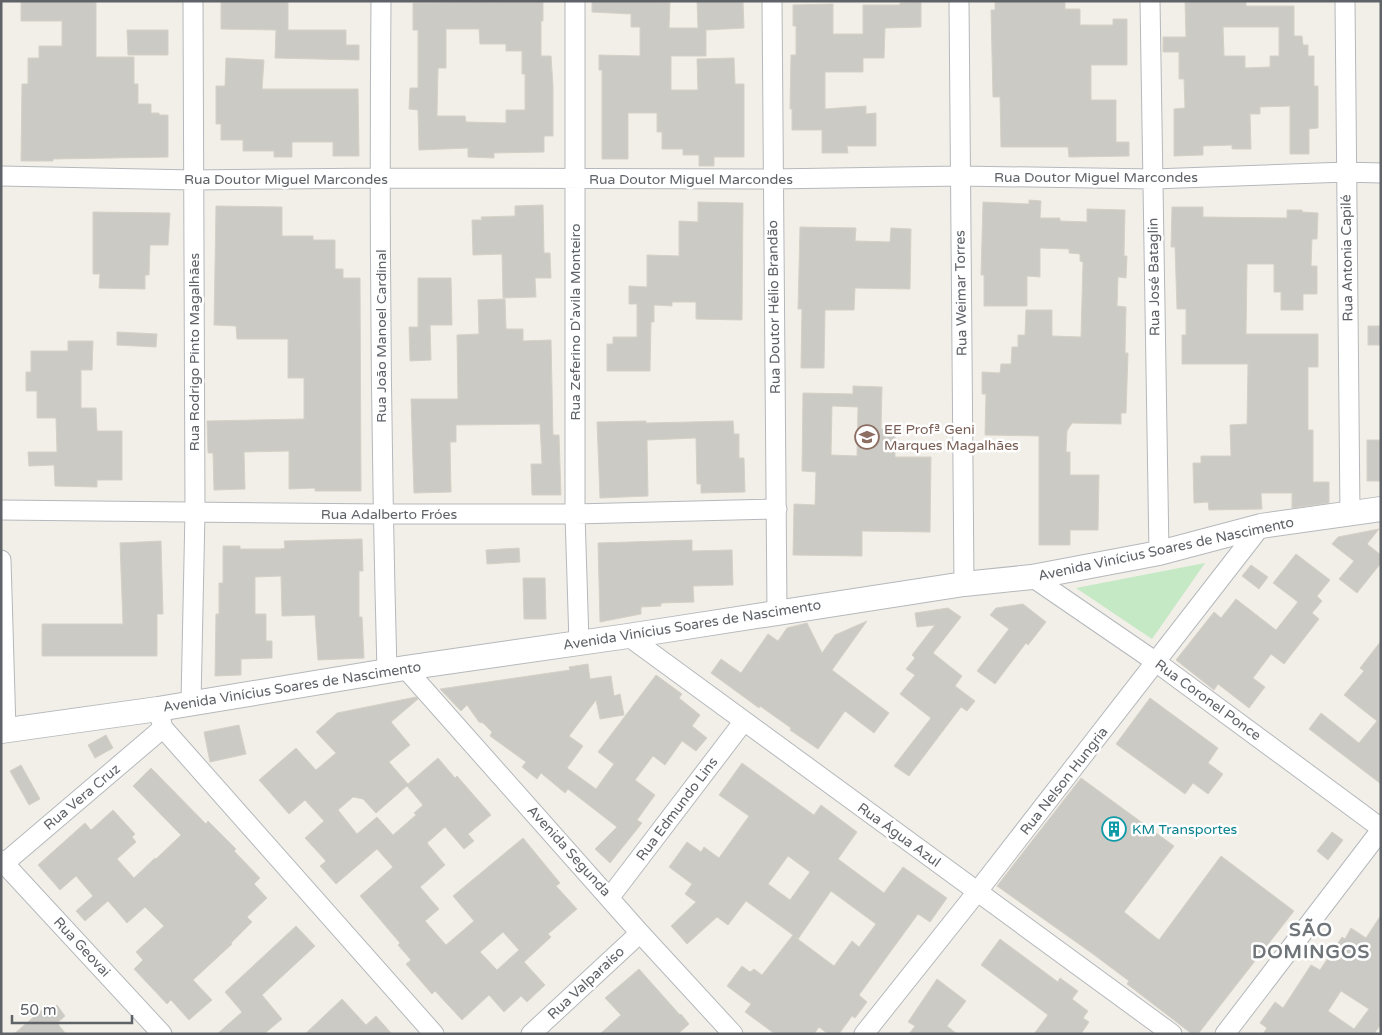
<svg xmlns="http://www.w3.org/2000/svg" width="1382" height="1035" font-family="'Varela Round',sans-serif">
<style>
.green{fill:#c5e8c5}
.building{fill:#cccac5;stroke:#d6d1c6;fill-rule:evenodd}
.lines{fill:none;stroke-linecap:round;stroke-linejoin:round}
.minor-casing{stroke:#b5b8bc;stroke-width:21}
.tertiary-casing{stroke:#b5b8bc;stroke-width:26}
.minor{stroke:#fff;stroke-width:19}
.tertiary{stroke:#fff;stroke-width:24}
.labels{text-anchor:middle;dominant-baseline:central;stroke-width:5;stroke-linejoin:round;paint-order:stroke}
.street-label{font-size:14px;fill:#5f6368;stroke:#fff}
.education-label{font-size:14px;fill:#785e54;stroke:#fff;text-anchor:start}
.culture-label{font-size:14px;fill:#0d838f;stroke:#fff;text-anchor:start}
.district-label{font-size:19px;font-weight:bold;letter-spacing:1px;fill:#70757a;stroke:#fff}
</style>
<rect width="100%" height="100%" fill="#f1efe8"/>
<!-- green -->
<path class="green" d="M1205,563L1152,639L1076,588Z"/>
<!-- building -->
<path class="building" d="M21,1H96V57H134V84H138V104H151V113H159V115H168V157L53,159V161H21L22,84H28V58H39V46H62V21H21Z
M221,1H288V30H346V45H359V60L275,58L276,30L221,29Z
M592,1L670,2L669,28H698L697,1H743L744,28L706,30V56H671V90H698L697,59L734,58L735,84H744V157H714V166H699V155H683V149H662V132H657V113H628V159H602V70H599V55L640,56V27H631V14L592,12Z
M995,1H1065V9H1080V25H1113V19H1127V65H1091V100H1116V142H1129V156L1069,157L1068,147H1001L1000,97H993L991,10H995Z
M1185,1H1246V6H1294V36H1302L1303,45H1308V56H1314V86H1318V128L1309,129V154H1290V106L1260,107V114H1250L1251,149H1232V145L1203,146V155L1174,156V109L1185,108L1184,79H1179V52H1163V37H1186ZM1223,27H1279V56H1270V67L1245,68V56H1224Z
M543,2V21H541V56H551L553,86V136H544V152L494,153V158L468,157V148L419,150L418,110L409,109L410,88H418V30H413V3ZM446,29H479L480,44H506V51H522V74H525V110H506V123L466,122L465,116H437L438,68H446Z
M921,2V27L885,28L884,58H863V72H825V109L866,106V114L876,113V146H847L848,153H822V130H792V109H790L791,55H796V26H793V5L833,4V34H863V5H900V3Z
M127,30H168V55H128Z
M226,58L264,60L262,89H358L359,156H333V142H292V157H274V151H243V140H221V124H216V86H225Z
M1029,200L1041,201L1040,218H1060V221L1087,222V209L1125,210L1124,256H1127L1126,278L1118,277L1117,306L1126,307L1125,353H1128L1126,413H1121V424L1072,423L1067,431L1066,452H1070V475H1099L1098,530H1070V545H1039V436L985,435L986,394H982V372L1000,373L1001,364H1011L1012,347H1018V335H1025L1026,310H1052V336L1081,337L1083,262L1080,261V254L1069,253V249L1040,248V277L1027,276V306H984V275H981L983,202L1029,204Z
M698,202L743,203L742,320L696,319V302H672V306L654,305V322H651L650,371H607V344H613V337H637V304H629V286L647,287V255L679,256V221L698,222Z
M543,205L544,253H550L551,278H535L536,297L503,298L502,254L473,255L472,220H482L481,217L515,216V206Z
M216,206L282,207V236H313V240H335V269H343V278H360L361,491H315V488L289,489V451L244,452L245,489L214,490L213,453H208L207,421L304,419V378H288V339H237L236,326L214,325Z
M1172,207H1203V217L1287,218V210H1302V212L1318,213L1317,239H1312L1311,266H1317V294H1303V310H1281V292H1274V264H1247L1246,334H1318V367H1308V430H1313V482H1329V503L1292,508V493H1261L1262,509L1209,510L1208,502L1194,503L1193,463H1201V456H1231L1230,425L1247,424L1248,364H1182V335H1186V309H1177L1175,247H1171Z
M93,212L170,213L168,245H150L149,275H145V289L99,288L100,274H93Z
M800,227L856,228L855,241L890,242L891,228L911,229L910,289L855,288L854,310H825L824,368H801L802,309H798Z
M418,278H451L452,325H430L431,360L410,361L409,327H418Z
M505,299L506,329H523V341L551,340L553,435H559L561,495H532L531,464H542L540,424L456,425V442H450L451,492L414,493L411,399H458L457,335L479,334L478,300Z
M1368,326H1381V345H1368Z
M117,332L157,334L156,347L117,345Z
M68,341H93L92,370H81V408H96L97,431H122V480H97V487L55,486L54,465L29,466L28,452H57L56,418H37V391H26V372H31V351H68Z
M853,386L882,387L881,429H895V457H931L930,532L862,531V556L793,555L794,504L815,505L816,472L802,471L803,393L853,394ZM832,406L858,407L857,456L831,455Z
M646,421V423L733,421L734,434H739V458H744L745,492L701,493V484H697L696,438L647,440L648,496L600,498L597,422Z
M1367,440H1381V481H1367Z
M1379,529L1367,544L1381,555V563L1357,593L1339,579L1354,561L1332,544L1338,537Z
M362,539L363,571H359V617H362L364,658L318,660L315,615L282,616L281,576L255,577V614H266V641H272V658L241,659V675L215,676L216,614H219V583H223V546H240V549H280L285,548L284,541Z
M692,540V551L732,550L733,585L693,586L694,602L661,603V606L641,607V614L600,622L598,543Z
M161,541L163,614H157V656H42V624H123L120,543Z
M519,548L520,562L487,564L486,550Z
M1296,554L1330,580L1317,596L1322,601L1312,613L1319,619L1284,664L1271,654L1253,678L1265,687L1249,708L1218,684L1214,690L1176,660L1214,612L1221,618L1236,599L1276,630L1298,602L1273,583Z
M1251,565L1268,577L1259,589L1242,576Z
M523,578H545L546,619H524Z
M1023,604L1046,622L1028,645L1026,643L995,684L977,671L1009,629L990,615L996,608Z
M948,608L961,617L933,653L962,676L955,686L975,701L967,711L961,707L909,776L894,766L931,718L900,694L915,675L906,669L915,658L912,655L935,625L917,627L915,613Z
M867,621L832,670L889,713L874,733L845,711L818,749L790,730L791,728L760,706L759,708L711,673L721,659L741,673L768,634L778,641L787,628L807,623L822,653L835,635Z
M1381,641V784L1309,729L1321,713L1359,743L1377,721L1344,695L1364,671L1360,668Z
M588,664L590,679L611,676L614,696L620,694L624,715L600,719L596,700L569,736L583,746L567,768L596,789L614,764L598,752L656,675L682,694L679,698L700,715L692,726L707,738L696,751L682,741L665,765L653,756L635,780L655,795L637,820L642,823L610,863L595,849L617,827L568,789L565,793L541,773L537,779L522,767L526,762L490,736L492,732L483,723L479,722L467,705L461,711L440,689L570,670L569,667Z
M416,697L418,699L391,722L410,745L389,762L408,784L438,758L455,778L457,776L491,815L468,834L474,841L464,849L445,827L427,843L445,865L420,887L439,909L425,921L446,945L474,921L453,896L523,838L560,883L556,886L577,909L548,934L551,937L524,962L545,985L527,1002L521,996L504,1012L489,995L462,1020L435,991L432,994L406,964L411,960L398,945L400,943L360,896L393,867L377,849L336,884L320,866L326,861L305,838L324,821L305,800L289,814L259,780L296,748L316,770L336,753L316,732L337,713ZM407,786L423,805L414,813L416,815L393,835L377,817L357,834L338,810L353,797L363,799L376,813ZM503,932L519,950L497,970L480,952Z
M1150,698L1218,748L1208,763L1223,774L1208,794L1193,783L1185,794L1116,744Z
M239,725L246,754L210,762L204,732Z
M106,735L113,748L95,758L88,745Z
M742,763L814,815L821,805L857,832L838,859L884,893L903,867L947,898L930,922L918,914L859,995L867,1002L855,1018L852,1016L839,1034H828L819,1027L814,1034H775L745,1012L751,1004L727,986L742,966L750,972L754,969L762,975L793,935L746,901L728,925L717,917L687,944L671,926L696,902L685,894L692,884L669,867L687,842L701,852L704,847L719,858L749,816L719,795ZM788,856L810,872L790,900L768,884ZM831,891L876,924L859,947L852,941L834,966L795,937L798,939Z
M21,765L40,799L29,805L10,771Z
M151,768L206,824L208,821L236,849L234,851L260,878L254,884L267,898L247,917L252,922L231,943L232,944L193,980L212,1000L189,1020L171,1000L167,1004L134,969L143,960L136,952L164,926L145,907L127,923L108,901L85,921L76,911L93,896L76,876L60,890L38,865L85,823L91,830L113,810L135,834L132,837L136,842L117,859L134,878L155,858L156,859L181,835L133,786Z
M1081,778L1174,846L1124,912L1159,940L1221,856L1294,911L1198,1034H1192L1127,984L1129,981L1093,954L997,886Z
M1332,832L1343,840L1328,860L1317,851Z
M1381,915V1024L1374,1034H1263L1267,1028L1260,1023L1275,1002L1283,1008L1311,965L1320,970L1342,937L1345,939L1351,928L1366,938ZM1341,991L1369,1009L1354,1029L1328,1011Z
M296,926L315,946L262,995L282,1019L264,1034H217L242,1012L225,992Z
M1000,939L1058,982L1060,978L1078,991L1072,999L1088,1011L1083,1018L1089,1022L1081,1034H1034L1048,1015L981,965Z
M639,969L680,1015L681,1014L689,1024L678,1034H600L621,1015L605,998Z
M937,979L966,1001L947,1026L957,1034H909L915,1026L908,1022Z
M342,999L366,1025L376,1016L392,1034H305Z
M57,1005L65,1016L57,1023L66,1034H14L44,1008L48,1013Z"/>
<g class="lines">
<!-- minor casing -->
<g class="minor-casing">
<path id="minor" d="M381,1C379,225 381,448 387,671
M575,1V514L579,643
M772,1C772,205 777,409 777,612
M959,1L964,584
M1150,1L1159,553
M1345,1L1350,514
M1,176L193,180L380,178L772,179L960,176L1153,179L1346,172L1381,173
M1,510L383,514H575L777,509
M1,560L6,730
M1032,577L1156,662L1381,828
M628,636L1172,1034
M405,668L640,933L733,1034
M191,702L195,512L193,1
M158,709L163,728L434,1034
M1,860L162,1034
M1,866L163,728
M610,897L744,721
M531,1034L640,933
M864,1034L977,892L1261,526
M1225,1034L1381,830"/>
</g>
<!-- tertiary casing -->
<g class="tertiary-casing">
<path id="tertiary" d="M1,731L158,709L405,668L628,636L964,584L1032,577L1159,553L1261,526L1381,509"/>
</g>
<!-- minor -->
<use href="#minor" class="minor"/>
<!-- tertiary -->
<use href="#tertiary" class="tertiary"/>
</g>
<!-- icons -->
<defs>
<g id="school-ring" transform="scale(1.25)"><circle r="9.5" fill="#fff" stroke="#8d6e63" stroke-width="1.5"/><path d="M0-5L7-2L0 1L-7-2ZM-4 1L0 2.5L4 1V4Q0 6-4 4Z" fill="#8d6e63"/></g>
<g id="building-ring" transform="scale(1.25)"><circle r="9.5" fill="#fff" stroke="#0f9aa8" stroke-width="1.5"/><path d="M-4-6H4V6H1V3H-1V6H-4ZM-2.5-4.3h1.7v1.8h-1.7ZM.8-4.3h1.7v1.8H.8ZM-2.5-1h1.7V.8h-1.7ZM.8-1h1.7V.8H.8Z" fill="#0f9aa8"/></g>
</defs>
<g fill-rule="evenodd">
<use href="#school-ring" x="867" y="437"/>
<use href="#building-ring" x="1114" y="829"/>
</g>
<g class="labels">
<!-- street labels -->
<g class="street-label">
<text x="1096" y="177">Rua Doutor Miguel Marcondes</text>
<text x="286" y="179">Rua Doutor Miguel Marcondes</text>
<text x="691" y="179">Rua Doutor Miguel Marcondes</text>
<text transform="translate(1347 258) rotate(-91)">Rua Antonia Capilé</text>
<text transform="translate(1154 277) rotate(-91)">Rua José Bataglin</text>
<text transform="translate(961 293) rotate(-91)">Rua Weimar Torres</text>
<text transform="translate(774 307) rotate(-91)">Rua Doutor Hélio Brandão</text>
<text transform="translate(575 322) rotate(-90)">Rua Zeferino D'avila Monteiro</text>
<text transform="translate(381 336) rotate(-90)">Rua João Manoel Cardinal</text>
<text transform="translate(194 352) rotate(-90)">Rua Rodrigo Pinto Magalhães</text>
<text x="389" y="514">Rua Adalberto Fróes</text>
<text transform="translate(1166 549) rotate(-12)">Avenida Vinícius Soares de Nascimento</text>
<text transform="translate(692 625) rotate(-9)">Avenida Vinícius Soares de Nascimento</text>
<text transform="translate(292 687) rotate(-9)">Avenida Vinícius Soares de Nascimento</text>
<text transform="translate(1208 700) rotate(36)">Rua Coronel Ponce</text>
<text transform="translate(1064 781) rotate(-52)">Rua Nelson Hungria</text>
<text transform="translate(82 797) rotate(-40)">Rua Vera Cruz</text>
<text transform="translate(677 809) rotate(-53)">Rua Edmundo Lins</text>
<text transform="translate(899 835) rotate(36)">Rua Água Azul</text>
<text transform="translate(569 851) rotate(48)">Avenida Segunda</text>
<text transform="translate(82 947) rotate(47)">Rua Geovai</text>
<text transform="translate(586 983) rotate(-43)">Rua Valparaíso</text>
</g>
<!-- education labels -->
<g class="education-label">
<text x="884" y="429">EE Profª Geni<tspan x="884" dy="16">Marques Magalhães</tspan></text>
</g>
<!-- culture labels -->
<g class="culture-label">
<text x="1132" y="829">KM Transportes</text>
</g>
<!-- district labels -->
<g class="district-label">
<text x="1311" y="930">SÃO<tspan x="1311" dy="22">DOMINGOS</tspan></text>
</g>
</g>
<!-- border -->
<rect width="1382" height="1035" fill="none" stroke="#5f6368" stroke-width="5"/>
<!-- scale -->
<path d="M12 1015v8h120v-8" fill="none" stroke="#5f6368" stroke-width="2.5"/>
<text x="20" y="1015" font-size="15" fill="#5f6368" stroke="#ffffff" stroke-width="4" paint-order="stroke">50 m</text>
</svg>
